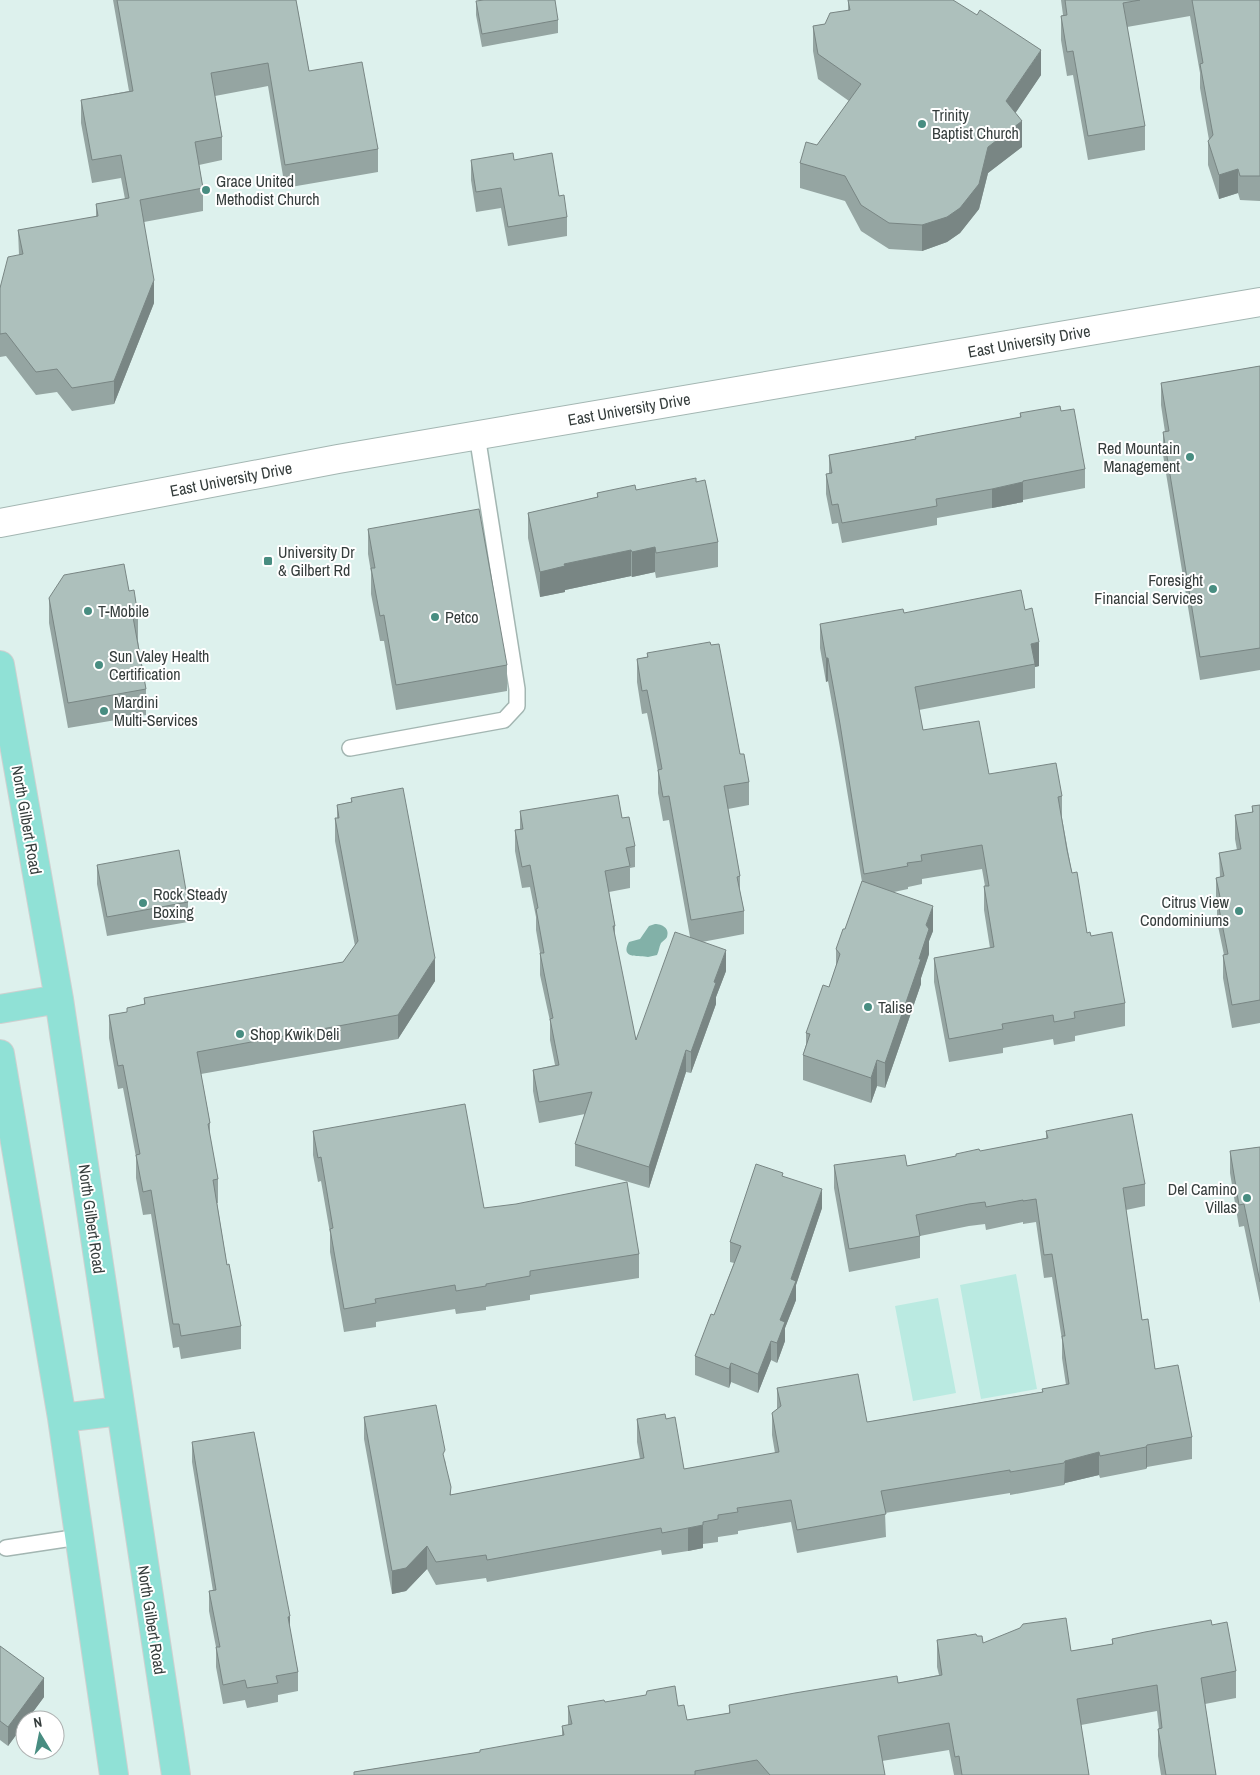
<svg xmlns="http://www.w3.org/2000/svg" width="1260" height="1775" font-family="'Archivo Narrow',sans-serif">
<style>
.green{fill:#baeae1}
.water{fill:#82b1a8}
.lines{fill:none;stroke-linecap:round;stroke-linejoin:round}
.lane-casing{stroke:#a3b6b2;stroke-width:18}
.secondary-casing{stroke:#a3b6b2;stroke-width:30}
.primary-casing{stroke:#cfd0d0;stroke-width:30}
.lane{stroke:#fff;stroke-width:15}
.secondary{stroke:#fff;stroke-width:28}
.primary{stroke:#90e1d6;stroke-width:28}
.wall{fill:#95a5a2}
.shaded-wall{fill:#798684}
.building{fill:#adc0bc;stroke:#798684}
.poi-dot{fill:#488d81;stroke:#fff;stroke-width:2}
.labels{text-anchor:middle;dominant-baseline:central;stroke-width:4;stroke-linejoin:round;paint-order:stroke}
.poi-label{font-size:16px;fill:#353d3c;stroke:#fff;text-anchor:start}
.street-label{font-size:16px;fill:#353d3c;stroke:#fff}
</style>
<rect width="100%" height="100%" fill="#ddf1ed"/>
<!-- green -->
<path class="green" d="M1016,1274L1037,1389L981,1399L960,1285Z
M938,1298L956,1393L913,1401L895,1306Z"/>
<!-- water -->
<path class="water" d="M655,924C662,924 670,928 667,937C666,939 663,941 661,943C659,947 659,951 657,955L648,957C641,955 619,960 629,942L640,939L649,926Z"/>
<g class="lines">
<!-- lane casing -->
<g class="lane-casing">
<path id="lane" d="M350,748L504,720L517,706V689L477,435
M6,1548L79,1537"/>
</g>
<!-- secondary casing -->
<g class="secondary-casing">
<path id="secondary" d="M0,523L338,459L1260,302"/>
</g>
<!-- primary casing -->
<g class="primary-casing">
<path id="primary" d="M0,665L59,999L176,1775
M0,1009L59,999
M0,1054L62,1418L114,1775
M62,1418L120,1411"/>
</g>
<!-- lane -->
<use href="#lane" class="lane"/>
<!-- secondary -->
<use href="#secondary" class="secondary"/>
<!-- primary -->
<use href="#primary" class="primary"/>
</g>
<!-- wall -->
<path class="wall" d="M113,0H296L309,71L378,149V172L285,188L268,86L215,96L222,137V160L199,165L203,188V211L144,222L154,303L114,404L72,411L57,392L36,395L6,356L0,357V288L19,255L18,230L96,217V204L125,199L121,178L92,183L81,123V100L129,91Z
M848,0H953L1041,75L1015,113L1022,147L988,173L979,209L960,233L947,242L922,251L889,249L861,231L845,201L800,188V163L817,145L849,101L818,79L813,51V26L825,24L848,10Z
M1061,0H1260V201L1240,200L1238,193L1219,199L1208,165V141L1209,140L1200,88V73L1190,16L1127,27L1145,126V150L1088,160L1073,75L1067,76L1061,40V16L1063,15Z
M476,1L558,20V33L482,47L476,15Z
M471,160H514L559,196L567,217V236L508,246L501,208L476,212L471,180Z
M1260,366V670L1200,680L1163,455V432H1165L1161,405V383Z
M1061,411L1085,469V488L1023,500V502L992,508L937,518V525L842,543L838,523L832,524L826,494V474H829V455L915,439L1020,418V413Z
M696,482L718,542V567L656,578L655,572L632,577L631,576L565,590V592L540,597L528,538V513L597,497V493L636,490Z
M368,529L507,665V691L396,710L384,641H380L371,594V572L368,554Z
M129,591L138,616V641L146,689V715L68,728L49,623V598Z
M1025,610L1039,666L1035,667V688L919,710L923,730L989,774L1062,796V818L1072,873L1087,933L1091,936L1125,1003V1026L1075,1036V1041L1054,1045L1053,1039L1003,1048V1053L949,1062L934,982V958L990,948L984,910V886H985L982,869L922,879V884L908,887V889L894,892L933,931L929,941V954L921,978V984L885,1088L877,1086L871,1103L803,1080V1055L806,1045V1033L829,987L836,967V949L845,929L862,882L840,748L828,681L826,682L820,648V624L904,613Z
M647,653L740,754L749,782V805L728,809L740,876V891L744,911V934L702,942L726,971L716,997V1004L691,1073L686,1072L649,1188L575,1166V1144L585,1114L539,1123L533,1091V1070L555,1065L550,1040V1021L540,975V953L536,930V917L530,887L522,888L515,851V830L520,829V811L622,818L635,846V867L630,868V888L609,892L615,926V939L636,1040L690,937L669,820L663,821L658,793V772L652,738L647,713L642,714L637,682V659L647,657Z
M351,798L435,981L398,1039L201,1074L210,1123V1137L218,1179V1203H217L227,1265L241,1326V1349L181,1359L179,1347L173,1348L151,1214L143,1215L136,1178V1157L123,1088L118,1089L109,1038V1015L127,1012V1008L144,1004V998L343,962L355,946L335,841V818H337V805L351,802Z
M1260,805V1023L1232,1028L1223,978V955H1224L1217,921V908L1216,901V878L1220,877L1219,853L1237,850L1235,839V815L1252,812V806Z
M97,865L188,902V922L107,936L97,884Z
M313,1131L484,1208L639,1254V1278L530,1295V1300L486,1307V1310L456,1314L455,1309L376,1322V1327L344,1332L330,1252V1233L321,1181L318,1182L313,1155Z
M1046,1131L1145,1184V1206L1126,1210L1142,1320L1155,1369L1192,1437V1459L1147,1467L1146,1469L1100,1478L1099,1475L1065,1483L1064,1485L1010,1495V1493L885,1513L886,1537L797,1553L791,1522L738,1531V1534L718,1537V1542L703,1544V1548L688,1551L662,1555L661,1550L487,1582L486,1578L436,1585L427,1569L406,1591L392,1594L364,1439V1417L445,1460L451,1495L640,1459L637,1442V1419H666L684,1469L775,1453L772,1435V1413L777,1409V1388L867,1422L1042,1392V1389L1066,1385L1062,1358V1340L1052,1277L1044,1278L1036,1222L1023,1224V1222L986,1230L985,1224L969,1226L920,1236V1258L849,1272L834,1188V1165L907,1166L1046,1138Z
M1260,1147V1303L1244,1226L1239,1227L1230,1173V1151Z
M783,1176L822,1208L796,1285V1300L785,1328V1341L777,1363L771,1360L758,1393L731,1382L729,1388L695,1375V1356L714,1315L734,1263L730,1262V1242Z
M192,1442L290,1629L298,1672V1691L278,1695V1702L247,1708L245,1700L223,1704L216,1667V1647L209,1611V1591H213L192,1462Z
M1212,1625L1236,1671V1698L1205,1704L1216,1775H1161L1158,1756V1729H1159L1157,1711L1081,1725L1089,1775H954L949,1750L882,1761L885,1775H354V1772L480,1752L562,1736V1726L568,1725V1706L605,1702L678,1706L687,1720L729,1713V1705L898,1683L939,1675L937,1667V1640L977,1636L983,1643L1071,1651L1112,1644V1639Z
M0,1646L44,1697L27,1720H25V1723L8,1746L0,1740Z"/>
<!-- shaded-wall -->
<path class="shaded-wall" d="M1041,50V75L1006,127V101Z
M1022,121V147L988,173L979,209L960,233L947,242L922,251V225L988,147Z
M1238,169V193L1219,199V175Z
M154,280V303L114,404V381Z
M1023,482V502L992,508V489Z
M655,547V572L632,577V552Z
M631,550V576L565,590V592L540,597V572L564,564Z
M1039,642V666L1035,667L1031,644Z
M826,658H828V681L826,682Z
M933,906V931L929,941V954L921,978V984L885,1088V1063L919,959L926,925Z
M726,950V971L716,997V1004L691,1073V1052L714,982Z
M435,958V981L398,1039V1015Z
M686,1050V1072L649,1188V1167Z
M877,1060V1086L871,1103V1078Z
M822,1189V1208L796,1285V1300L785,1328V1341L777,1363V1343L780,1320L791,1279Z
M771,1341V1360L758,1393V1374Z
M731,1363V1382L729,1388V1369Z
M1147,1445V1467L1146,1469V1447Z
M1099,1452V1475L1065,1483L1064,1485L1065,1461Z
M703,1525V1548L688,1551V1528Z
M427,1546V1569L406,1591L392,1594V1571Z
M290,1616V1636L288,1617Z
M44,1678V1697L27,1720H25V1723L8,1746V1727Z"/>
<!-- building -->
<path class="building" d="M117,0H296L309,71L362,62L378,149L285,165L268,63L211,73L222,137L195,142L203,188L140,200L154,280L114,381L72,388L57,369L36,372L6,333L0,334V288L8,257L23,254L18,230L98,216L96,204L129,198L121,155L92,160L81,100L133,91Z
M484,0H555L558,20L482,34L476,1Z
M848,0H953L977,15L980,10L1041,50L1006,101L1022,121L988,147L979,184L960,208L947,217L922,225L889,223L861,205L845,176L800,163L806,142L817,145L861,84L818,54L813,26L825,24L830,13L850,10Z
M1065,0H1140L1123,3L1145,126L1088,136L1073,51L1067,52L1061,16L1067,15Z
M1192,0H1260V176H1240L1238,169L1219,175L1208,141L1213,135L1200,64L1203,63Z
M513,153L514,160L552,153L559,196L564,195L567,217L508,227L501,188L476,192L471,160Z
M1260,366V648L1200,657L1163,432L1169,431L1161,383Z
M1060,406L1061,411L1074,409L1085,469L1023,481V482L992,489L936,499L937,506L842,523L838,504L832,505L826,474L832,473L829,455L916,439L915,437L1021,417L1020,413Z
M696,478V482L705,480L718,542L656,553L655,547L632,552L631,550L564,564L565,566L540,572L528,513L598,497L597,493L635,485L636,490Z
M479,509L507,665L396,685L384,615L380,616L371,568H375L368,529Z
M124,564L129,591L134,590L138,616L133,617L146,689L68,703L49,598L64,575Z
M1021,590L1025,610L1032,608L1039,642L1031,644L1035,664L915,687L923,730L979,721L989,774L1056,763L1062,796L1058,797L1067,850L1072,873L1077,872L1087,933L1090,932L1091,936L1112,932L1125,1003L1074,1012L1075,1018L1054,1022L1053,1015L1002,1024L1003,1029L949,1039L934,958L994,947L984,886H989L982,845L921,855L922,861L907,863L908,866L864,874L840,724L828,658H826L820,624L903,609L904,613Z
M710,642L711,645L719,644L740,754H744L749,782L724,786L740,876L737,877L744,911L691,920L669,796L663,797L658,770L662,769L652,715L647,690L642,691L637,659L648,657L647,653Z
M403,788L435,958L398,1015L197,1052L210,1123L208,1124L218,1179L213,1180L227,1265L229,1264L241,1326L181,1336L179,1324H173L151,1190L143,1192L136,1155L140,1154L123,1065L118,1066L109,1015L127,1012V1008L145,1004L144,998L343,962L358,941L335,818H339L337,805L352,802L351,798Z
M618,795L622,818L629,817L635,846L626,848L630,866L605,871L615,926H613L636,1040L675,932L726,950L714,982L716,983L691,1052L686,1050L649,1167L575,1144L592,1092L539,1102L533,1070L559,1065L550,1019L553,1018L540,953H544L536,909L538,908L530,865L522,867L515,830L523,829L520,811Z
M1260,805V1000L1232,1005L1223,955L1228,954L1217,898L1220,897L1216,878L1224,876L1219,853L1241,849L1235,815L1253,812L1252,806Z
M179,850L188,902L107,917L97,865Z
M862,881L933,906L926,925L929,929L919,959H921L885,1063L877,1060L871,1078L803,1055L810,1034L806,1033L823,985L829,987L840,954L836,949L843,929H845Z
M465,1104L484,1208L516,1204L627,1182L639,1254L530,1271V1276L486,1284V1286L456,1291L455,1285L375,1299L376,1303L344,1309L330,1229L333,1228L321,1157L318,1158L313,1131Z
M1132,1114L1145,1184L1123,1188L1142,1320L1148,1319L1155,1369L1178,1365L1192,1437L1147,1445L1146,1447L1100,1456L1099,1452L1065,1461L1064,1463L1010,1472V1470L881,1491L886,1514L797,1530L791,1500L737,1508L738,1512L718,1515V1519L703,1522V1525L688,1528L662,1533L661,1528L487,1560L486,1555L436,1562L427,1546L406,1568L392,1571L364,1417L436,1405L445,1450L443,1454L451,1487L450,1495L644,1458L637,1419L665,1414L666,1419L675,1417L684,1469L779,1452L772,1413L781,1406L777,1388L858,1374L867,1422L1043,1392L1042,1389L1069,1384L1062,1336H1065L1052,1254L1044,1255L1036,1199L1023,1201V1200L986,1207L985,1202L969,1204L916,1215L920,1236L849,1249L834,1165L905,1155L907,1166L956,1156V1154L979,1149L980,1151L1048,1138L1046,1131Z
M1260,1147V1282L1244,1204L1239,1205L1230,1151Z
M756,1164L783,1173L782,1176L822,1189L791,1279L796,1281L780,1320L785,1322L777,1343L771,1341L758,1374L731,1363L729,1369L695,1356L711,1314L714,1315L741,1246L730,1242Z
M254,1432L290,1616L288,1617L298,1672L276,1676L278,1683L247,1688L245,1680L223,1685L216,1647H220L209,1591L216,1590L192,1442Z
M1066,1618L1071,1651L1113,1644L1112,1639L1145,1632L1211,1620L1212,1625L1227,1622L1236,1671L1201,1678L1216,1775H1166L1158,1729L1162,1728L1157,1685L1077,1699L1089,1775H962L959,1756L955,1757L949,1723L878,1736L885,1775H770L757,1760L695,1771V1775H354V1772L480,1752V1750L564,1735L562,1726L572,1724L568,1706L604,1700L605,1702L646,1695L647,1691L675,1686L678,1706L684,1705L687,1720L730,1713L729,1705L795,1693L897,1676L898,1683L942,1675L937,1640L976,1634L977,1636H982L983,1643L1020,1628L1023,1624Z
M0,1646L44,1678L8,1727L0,1721Z"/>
<!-- markers -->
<g class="poi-dot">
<circle cx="922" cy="124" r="5"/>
<circle cx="206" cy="190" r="5"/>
<circle cx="1190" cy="457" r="5"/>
<rect x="263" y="556" width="10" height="10" rx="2.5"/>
<circle cx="1213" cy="589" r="5"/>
<circle cx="88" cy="611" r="5"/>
<circle cx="435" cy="617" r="5"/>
<circle cx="99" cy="665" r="5"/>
<circle cx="104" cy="711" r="5"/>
<circle cx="143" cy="903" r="5"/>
<circle cx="1239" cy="911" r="5"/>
<circle cx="868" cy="1007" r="5"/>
<circle cx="240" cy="1034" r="5"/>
<circle cx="1247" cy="1198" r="5"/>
</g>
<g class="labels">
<!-- poi labels -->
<g class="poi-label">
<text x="932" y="115">Trinity<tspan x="932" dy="18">Baptist Church</tspan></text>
<text x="216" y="181">Grace United<tspan x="216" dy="18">Methodist Church</tspan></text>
<text x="1180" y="448" text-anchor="end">Red Mountain<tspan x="1180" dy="18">Management</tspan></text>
<text x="278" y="552">University Dr<tspan x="278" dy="18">&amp; Gilbert Rd</tspan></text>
<text x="1203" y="580" text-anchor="end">Foresight<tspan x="1203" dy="18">Financial Services</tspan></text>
<text x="98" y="611">T-Mobile</text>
<text x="445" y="617">Petco</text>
<text x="109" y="656">Sun Valey Health<tspan x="109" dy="18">Certification</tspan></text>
<text x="114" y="702">Mardini<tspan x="114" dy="18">Multi-Services</tspan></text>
<text x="153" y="894">Rock Steady<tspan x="153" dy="18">Boxing</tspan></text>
<text x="1229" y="902" text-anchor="end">Citrus View<tspan x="1229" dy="18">Condominiums</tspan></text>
<text x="878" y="1007">Talise</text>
<text x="250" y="1034">Shop Kwik Deli</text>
<text x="1237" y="1189" text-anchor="end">Del Camino<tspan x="1237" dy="18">Villas</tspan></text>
</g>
<!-- street labels -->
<g class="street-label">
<text transform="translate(1029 341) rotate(-10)">East University Drive</text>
<text transform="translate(629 409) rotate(-10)">East University Drive</text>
<text transform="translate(231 479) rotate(-11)">East University Drive</text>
<text transform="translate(27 820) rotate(80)">North Gilbert Road</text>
<text transform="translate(92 1219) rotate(82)">North Gilbert Road</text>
<text transform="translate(152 1620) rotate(81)">North Gilbert Road</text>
</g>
</g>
<!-- north arrow -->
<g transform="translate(40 1735) rotate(350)"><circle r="24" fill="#ffffff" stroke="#aeb1b1"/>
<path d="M0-4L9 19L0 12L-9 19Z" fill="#488d81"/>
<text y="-8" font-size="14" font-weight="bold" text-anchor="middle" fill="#353d3c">N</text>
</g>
</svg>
